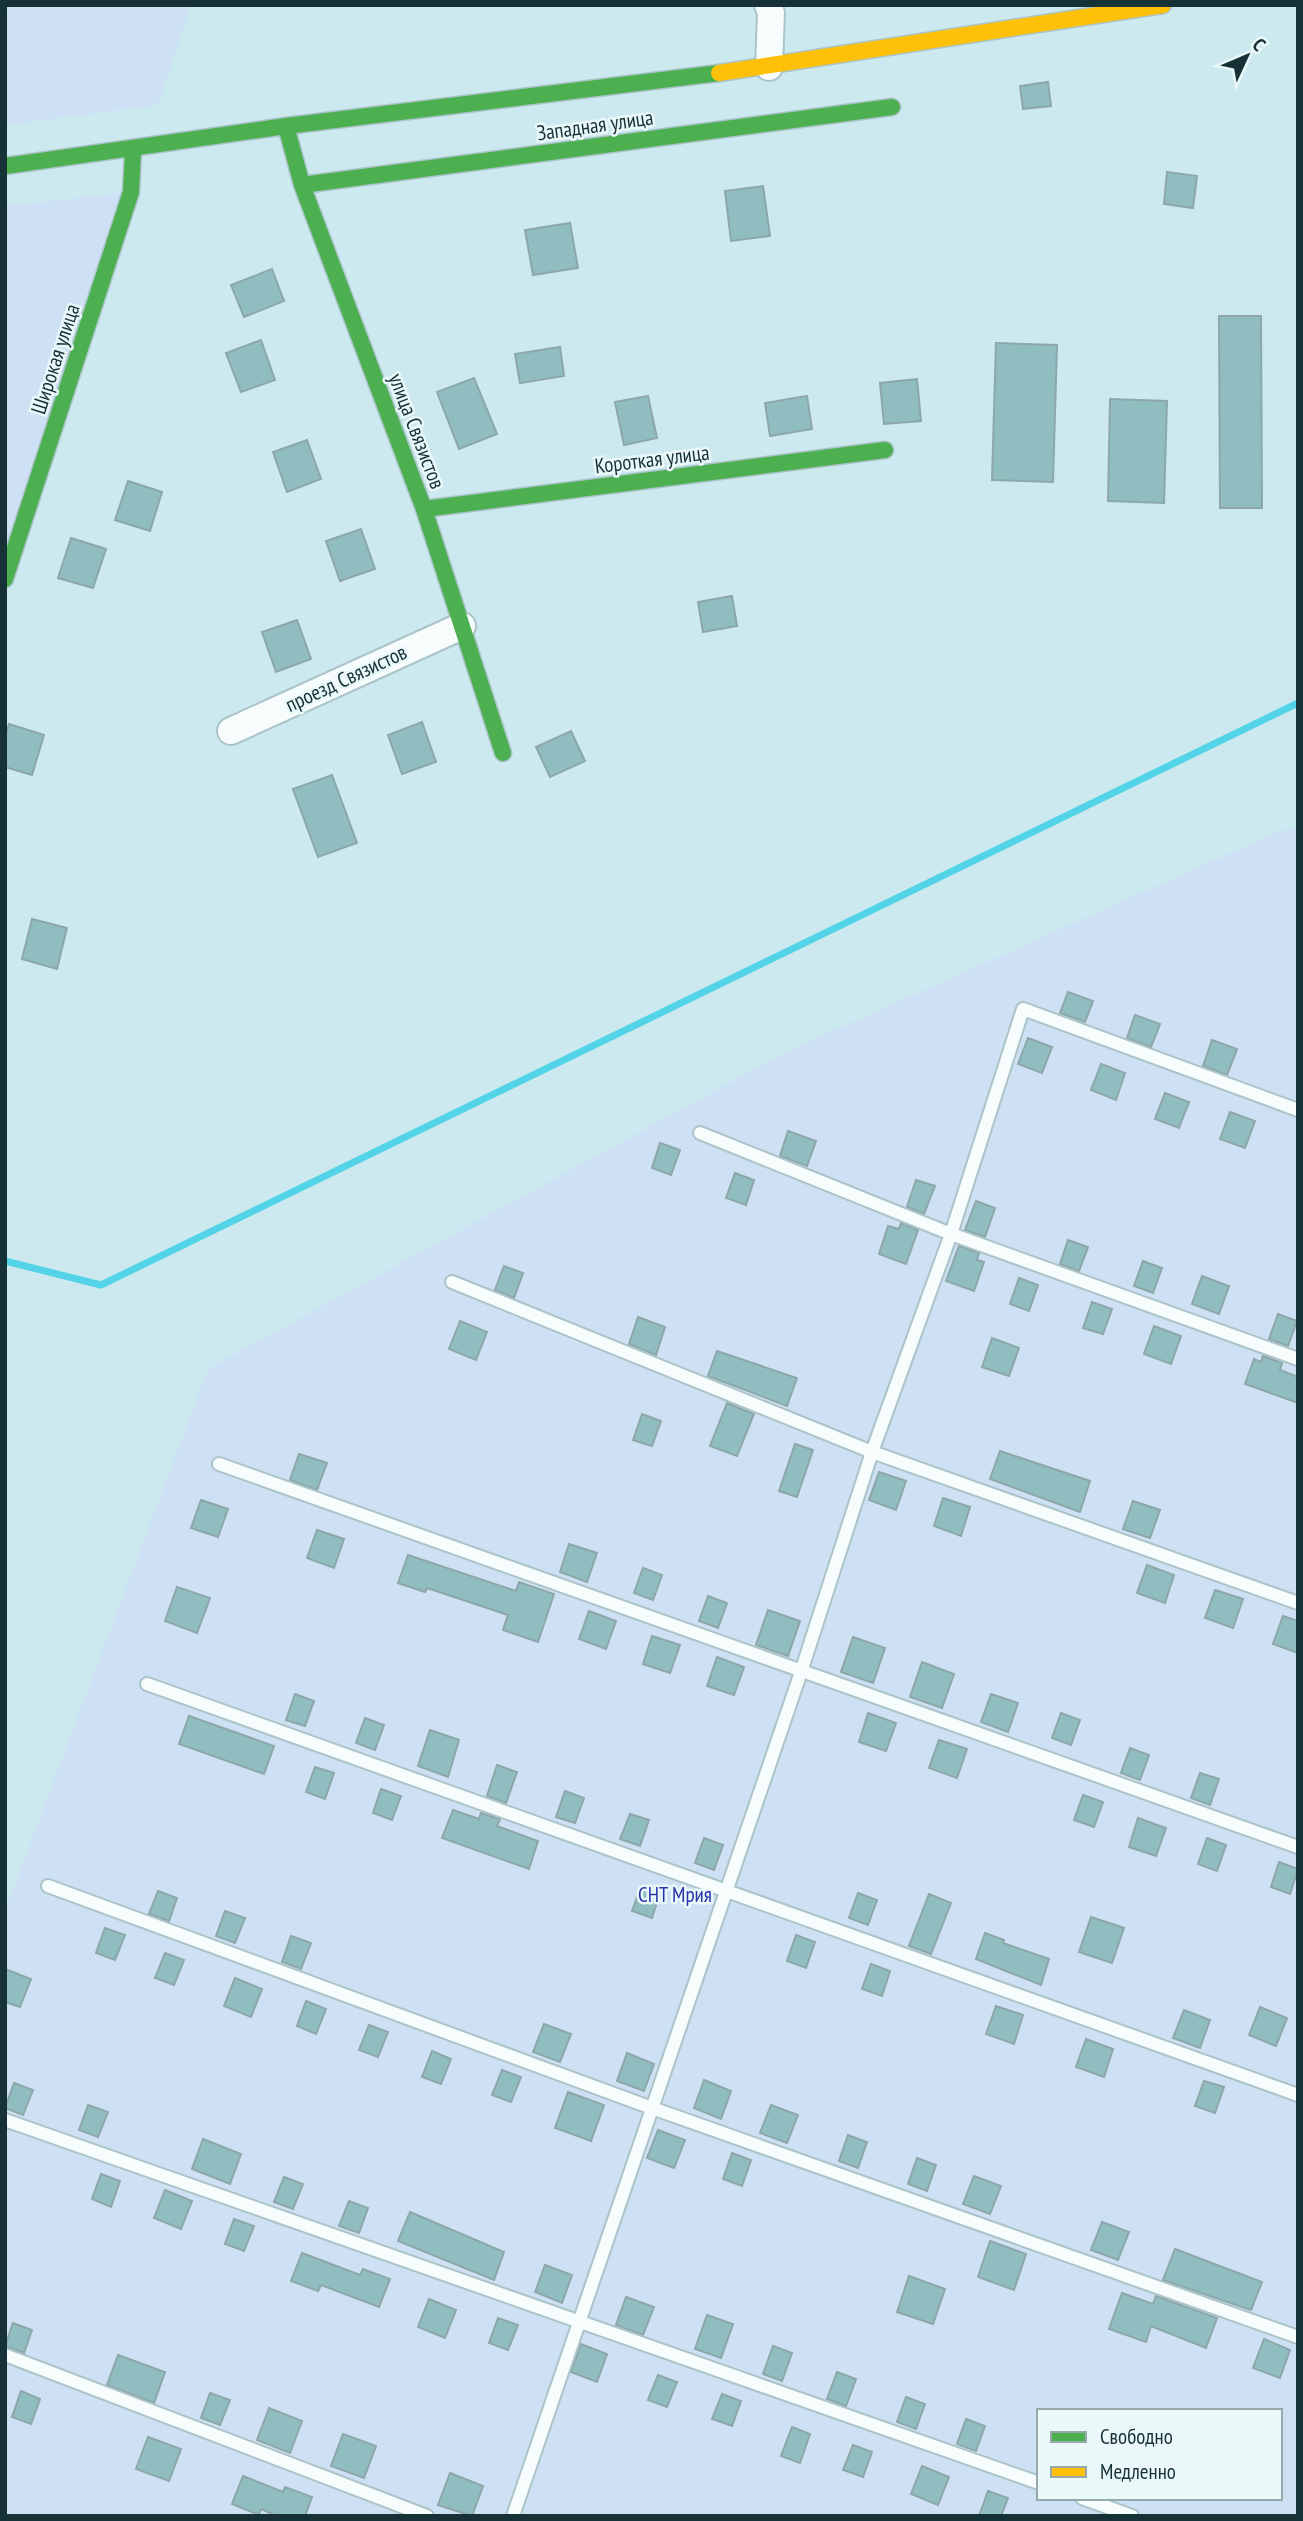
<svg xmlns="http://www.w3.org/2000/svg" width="1303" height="2521" font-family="'PT Sans Narrow',sans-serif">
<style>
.green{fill:#cee0f3;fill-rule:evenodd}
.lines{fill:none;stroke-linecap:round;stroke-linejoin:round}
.stream{stroke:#53d3e7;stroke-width:7}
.building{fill:#90bec0;stroke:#8da7a9;stroke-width:2}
.lane-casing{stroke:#aac4c8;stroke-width:16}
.street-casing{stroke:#aac4c8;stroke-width:30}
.fast-casing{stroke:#aac4c8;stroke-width:19}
.slow-casing{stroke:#aac4c8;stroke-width:19}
.lane{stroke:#f7fcfd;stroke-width:12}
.street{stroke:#f7fcfd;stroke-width:26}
.fast{stroke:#4caf50;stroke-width:16}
.slow{stroke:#ffc107;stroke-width:16}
.labels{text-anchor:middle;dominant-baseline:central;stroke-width:5;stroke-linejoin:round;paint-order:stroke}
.street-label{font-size:21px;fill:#163237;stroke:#ebf8fa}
.park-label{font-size:21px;fill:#2a33ae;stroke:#ebf8fa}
</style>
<rect width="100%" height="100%" fill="#cce9ef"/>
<!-- green -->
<path class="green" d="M10,5H191L158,105L5,125V19Z
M131,192L5,590V206Z
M1298,829V2516H5V1911L208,1369L786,1052L1280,831ZM1039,2411H1280V2498H1039Z"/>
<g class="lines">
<!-- stream -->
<path class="stream" d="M5,1261L101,1285L1298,703"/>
</g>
<!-- building -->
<path class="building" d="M1048,82L1051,106L1023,109L1020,86Z
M1167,172L1197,176L1193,208L1164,204Z
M763,186L770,236L731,241L725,191Z
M570,223L578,268L533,275L525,230Z
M272,269L284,301L244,317L231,285Z
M1219,316H1261L1262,508H1220Z
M261,340L275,380L241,392L226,353Z
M996,343L1057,345L1053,482L992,480Z
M560,347L564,376L520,383L515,354Z
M474,378L497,434L459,449L437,392Z
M917,379L921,421L884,424L880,383Z
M648,396L657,438L624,445L615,402Z
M807,396L812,429L770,436L765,403Z
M1110,399L1167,401L1164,503L1108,501Z
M307,440L321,479L287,492L273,452Z
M128,481L162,492L150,531L115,520Z
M361,529L375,569L340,581L326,541Z
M71,538L106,549L93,588L58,578Z
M732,596L737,626L703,632L698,602Z
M297,620L311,659L276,672L262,632Z
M422,722L436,762L402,774L388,735Z
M9,724L44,735L32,775L5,767V737Z
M571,731L585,761L550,777L536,747Z
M332,775L357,843L318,857L293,789Z
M32,919L67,928L57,969L22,959Z
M1068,992L1093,1001L1085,1022L1060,1013Z
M1135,1015L1160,1024L1151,1047L1127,1038Z
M1028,1038L1052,1047L1042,1073L1018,1064Z
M1212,1040L1237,1049L1227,1075L1203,1066Z
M1101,1064L1125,1073L1116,1100L1091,1090Z
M1165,1093L1189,1102L1179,1128L1155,1119Z
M1230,1112L1255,1121L1245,1148L1220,1139Z
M788,1131L816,1141L807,1166L780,1156Z
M660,1143L680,1150L671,1175L652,1168Z
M735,1173L754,1180L746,1205L726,1198Z
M916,1180L935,1186L924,1214L907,1207Z
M976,1201L995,1208L985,1237L965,1230Z
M901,1223L918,1230L906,1264L879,1254L888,1226L899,1229Z
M1068,1240L1088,1247L1079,1271L1060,1264Z
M959,1246L979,1253L977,1260L984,1262L974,1291L946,1281Z
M1143,1261L1162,1268L1153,1293L1134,1286Z
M504,1266L523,1273L514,1298L495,1290Z
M1202,1276L1229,1286L1219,1314L1192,1304Z
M1019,1278L1038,1285L1029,1311L1010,1304Z
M1092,1302L1112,1309L1103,1334L1083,1328Z
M1278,1314L1297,1321L1288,1346L1269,1339Z
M638,1317L665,1327L656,1355L629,1344Z
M460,1321L487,1332L476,1360L449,1349Z
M1154,1326L1181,1336L1171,1364L1144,1354Z
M992,1338L1019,1348L1009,1376L982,1367Z
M717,1351L797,1378L787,1406L708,1376Z
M1263,1356L1282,1363L1280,1370L1298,1377V1403L1245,1384L1254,1359L1261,1362Z
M727,1403L754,1414L737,1456L710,1446Z
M642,1414L661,1421L652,1446L633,1440Z
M795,1444L813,1450L797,1497L779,1491Z
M1000,1451L1090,1481L1080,1512L990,1479Z
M299,1454L327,1463L317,1490L290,1480Z
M879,1472L906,1481L896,1510L869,1500Z
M943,1498L970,1507L961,1536L934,1526Z
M201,1500L228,1509L218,1537L191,1528Z
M1133,1501L1160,1510L1150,1538L1123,1529Z
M317,1530L344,1539L334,1568L307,1558Z
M569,1544L597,1553L587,1582L560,1572Z
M408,1555L516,1591L519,1582L554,1594L538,1642L503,1630L508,1615L427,1588L425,1592L398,1583Z
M1147,1565L1174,1575L1165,1603L1137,1593Z
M643,1568L662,1575L653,1600L634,1593Z
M177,1587L210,1598L197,1633L165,1621Z
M1215,1590L1243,1599L1233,1628L1205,1618Z
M708,1596L727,1603L718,1628L699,1621Z
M768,1610L800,1621L788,1656L756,1645Z
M589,1611L616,1621L606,1649L579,1639Z
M1283,1616L1298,1621V1653L1273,1644Z
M652,1636L680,1645L670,1673L643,1664Z
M853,1637L885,1648L873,1683L841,1672Z
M717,1657L744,1667L734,1695L707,1686Z
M922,1662L954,1674L942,1708L910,1697Z
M295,1694L314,1701L305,1726L286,1720Z
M991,1694L1018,1703L1008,1732L981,1722Z
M868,1713L896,1723L886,1751L859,1742Z
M1061,1713L1080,1720L1071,1745L1052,1738Z
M189,1716L274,1746L264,1774L179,1744Z
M365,1718L384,1725L375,1750L356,1743Z
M430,1730L459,1740L448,1777L418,1766Z
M939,1740L967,1749L957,1778L929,1768Z
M1130,1748L1149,1755L1140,1780L1121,1773Z
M497,1765L517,1772L506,1803L487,1796Z
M315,1767L334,1773L325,1799L306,1792Z
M1200,1773L1219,1779L1210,1805L1191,1798Z
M381,1789L401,1796L392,1820L373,1813Z
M565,1791L584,1798L575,1823L556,1817Z
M1083,1795L1103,1802L1094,1827L1074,1820Z
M453,1810L479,1819L481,1813L500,1819L497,1826L538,1841L529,1869L442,1838Z
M630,1814L649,1820L640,1846L620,1839Z
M1138,1818L1166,1828L1156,1856L1129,1847Z
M704,1838L723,1845L714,1870L695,1863Z
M1207,1838L1226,1845L1217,1871L1198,1864Z
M1279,1862L1298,1869L1290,1894L1271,1887Z
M641,1886L660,1893L652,1918L632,1911Z
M158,1891L177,1898L169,1921L149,1914Z
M858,1893L877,1900L868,1925L849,1918Z
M929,1894L951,1903L931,1954L909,1946Z
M225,1911L245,1918L235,1943L216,1936Z
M1091,1917L1124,1928L1112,1963L1079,1952Z
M105,1928L125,1935L115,1960L96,1953Z
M985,1933L1004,1940L1003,1943L1049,1959L1041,1985L976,1959Z
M796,1935L815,1942L806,1968L787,1961Z
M291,1936L311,1943L301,1969L282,1962Z
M165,1953L184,1960L174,1985L155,1978Z
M871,1964L890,1971L882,1996L862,1989Z
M5,1969L31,1979L20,2007L5,2002Z
M235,1978L262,1989L251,2017L224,2006Z
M306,2001L326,2009L316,2034L297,2026Z
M996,2006L1023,2015L1014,2044L986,2034Z
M1260,2007L1287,2018L1276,2046L1249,2035Z
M1184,2010L1210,2020L1200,2048L1173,2038Z
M544,2024L571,2034L560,2062L533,2052Z
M369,2025L388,2032L378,2057L359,2050Z
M1086,2039L1113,2049L1104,2077L1076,2067Z
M432,2051L451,2059L441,2084L422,2077Z
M627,2053L654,2064L644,2091L617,2081Z
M502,2070L521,2077L511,2102L492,2095Z
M704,2080L731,2091L721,2119L694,2108Z
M1204,2081L1224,2087L1215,2113L1195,2106Z
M14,2083L33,2090L23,2115L5,2108Z
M568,2092L604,2105L591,2141L555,2128Z
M88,2105L108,2112L98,2137L79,2130Z
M771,2105L798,2115L787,2143L760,2133Z
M658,2130L685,2140L674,2168L647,2158Z
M848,2135L867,2142L858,2168L839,2161Z
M203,2139L241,2154L230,2184L192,2169Z
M732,2153L751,2160L742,2186L723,2179Z
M917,2158L936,2165L927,2191L908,2184Z
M101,2174L120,2181L111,2207L92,2199Z
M974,2176L1001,2186L990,2214L963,2204Z
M284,2177L303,2184L293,2209L274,2202Z
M165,2190L192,2201L181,2229L154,2218Z
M349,2201L368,2208L359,2233L339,2226Z
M410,2212L504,2252L494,2280L398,2241Z
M234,2219L254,2226L244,2251L225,2244Z
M1102,2222L1129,2232L1118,2260L1091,2250Z
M990,2241L1026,2254L1014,2290L978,2277Z
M1175,2249L1262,2282L1251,2310L1163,2280Z
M302,2253L360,2275L363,2269L390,2279L379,2307L321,2285L318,2291L291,2281Z
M545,2265L572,2275L562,2303L535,2292Z
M909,2276L945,2289L933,2324L897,2312Z
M1122,2293L1153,2304L1156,2296L1217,2318L1206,2348L1151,2326L1146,2342L1109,2329Z
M626,2297L654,2307L643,2335L616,2325Z
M429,2299L456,2310L445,2338L418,2327Z
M707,2315L733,2324L721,2358L695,2349Z
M498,2318L518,2325L508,2350L489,2343Z
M13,2323L32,2330L24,2353L5,2346Z
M1264,2339L1290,2350L1280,2378L1253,2368Z
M581,2344L607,2354L597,2382L571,2372Z
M773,2346L792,2353L782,2381L763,2374Z
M118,2355L165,2372L154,2403L107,2385Z
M837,2372L856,2379L846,2406L827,2399Z
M658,2375L677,2382L667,2407L648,2400Z
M21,2391L40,2399L31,2424L12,2417Z
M210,2393L230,2400L220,2425L201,2418Z
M722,2394L741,2401L732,2426L712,2419Z
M906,2397L925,2404L916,2429L897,2422Z
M269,2408L302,2421L290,2453L257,2440Z
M966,2419L985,2426L976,2451L957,2444Z
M792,2427L810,2434L800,2463L781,2456Z
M343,2434L376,2446L364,2478L331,2466Z
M148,2437L181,2449L169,2481L136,2469Z
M853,2445L872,2452L863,2477L843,2470Z
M922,2466L949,2477L938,2505L911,2494Z
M450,2473L483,2486L472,2516L438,2505Z
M243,2476L283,2492L285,2487L312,2497L305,2516H277L261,2509L259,2515L232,2504Z
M988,2491L1008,2498L1001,2516H979Z"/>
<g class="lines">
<!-- lane casing -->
<g class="lane-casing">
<path id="lane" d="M700,1133L951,1234L1298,1359
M452,1282L872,1452L1298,1603
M219,1464L1298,1847
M147,1684L1298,2095
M48,1886L652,2108L1298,2337
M5,2120L1039,2483
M5,2355L427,2516
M1082,2498L1132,2516
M513,2516L801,1672L872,1452L951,1234L1023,1009L1298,1110"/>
</g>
<!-- street casing -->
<g class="street-casing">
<path id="street" d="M768,5L771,13L769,67
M231,731L462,626"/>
</g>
<!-- fast casing -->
<g class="fast-casing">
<path id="fast" d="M286,126L302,185L424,509L503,753
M5,166L286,126L719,73
M302,185L892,107
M424,509L885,450
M5,579L131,192L133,150"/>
</g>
<!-- slow casing -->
<g class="slow-casing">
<path id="slow" d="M719,73L1163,5"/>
</g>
<!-- lane -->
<use href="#lane" class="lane"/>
<!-- street -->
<use href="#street" class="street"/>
<!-- fast -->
<use href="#fast" class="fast"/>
<!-- slow -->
<use href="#slow" class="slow"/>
</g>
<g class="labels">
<!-- street labels -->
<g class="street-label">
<text transform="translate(595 125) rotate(-8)">Западная улица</text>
<text transform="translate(55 359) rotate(-72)">Широкая улица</text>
<text transform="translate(417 431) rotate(69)">улица Связистов</text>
<text transform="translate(652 459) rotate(-7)">Короткая улица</text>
<text transform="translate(346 678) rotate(-25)">проезд Связистов</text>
</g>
<!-- park labels -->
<g class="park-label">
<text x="675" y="1894">СНТ Мрия</text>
</g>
</g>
<!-- border -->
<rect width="1303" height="2521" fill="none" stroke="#163237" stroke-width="14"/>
<!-- legend -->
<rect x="1037" y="2409" width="245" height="91" fill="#ebf8fa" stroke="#96a9ac" stroke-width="2"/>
<rect x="1051" y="2432" width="35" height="10" fill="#4caf50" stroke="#96a9ac" stroke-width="2"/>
<text x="1100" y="2444" font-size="21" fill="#163237">Свободно</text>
<rect x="1051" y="2467" width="35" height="10" fill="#ffc107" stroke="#96a9ac" stroke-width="2"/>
<text x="1100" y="2479" font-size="21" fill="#163237">Медленно</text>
<!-- north arrow -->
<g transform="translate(1247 56) rotate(46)" stroke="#ebf8fa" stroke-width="5" paint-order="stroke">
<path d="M0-5L12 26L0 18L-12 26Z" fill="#163237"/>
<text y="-10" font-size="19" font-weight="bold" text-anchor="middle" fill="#163237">С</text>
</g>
</svg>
